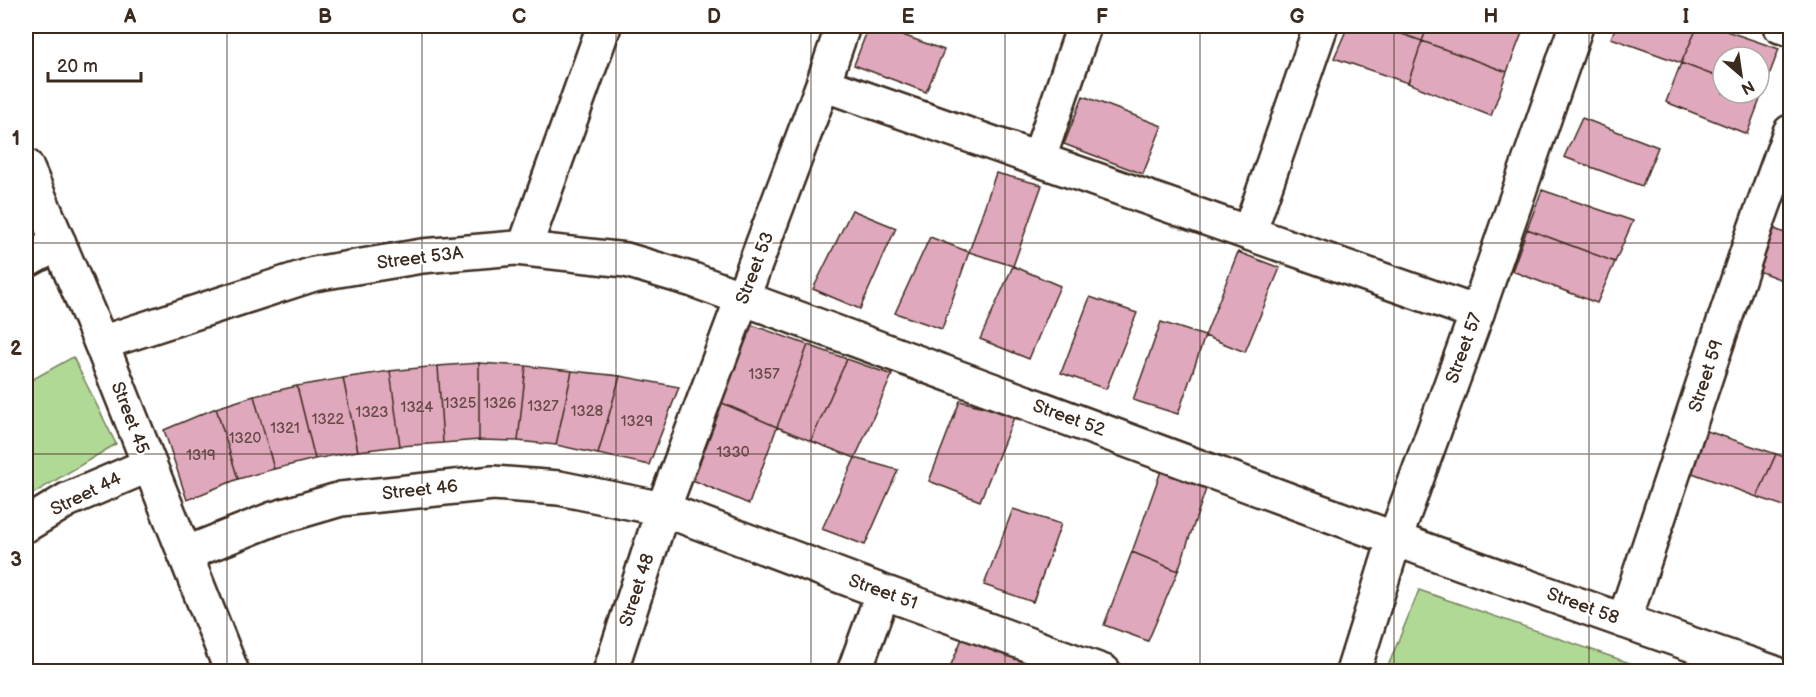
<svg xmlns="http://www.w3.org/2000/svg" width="1816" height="697" font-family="'Balsamiq Sans',sans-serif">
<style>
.green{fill:#b0d996;stroke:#76825a;stroke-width:1.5}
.building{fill:#e0a8bc;stroke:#3b2a1e;stroke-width:1.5}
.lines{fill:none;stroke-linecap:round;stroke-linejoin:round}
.street-casing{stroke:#3b2a1e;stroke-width:38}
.secondary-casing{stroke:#3b2a1e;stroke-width:38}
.street{stroke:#fff;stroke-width:33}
.secondary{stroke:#fff;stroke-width:33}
.grid{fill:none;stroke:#3b2a1e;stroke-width:1.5;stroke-opacity:0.55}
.labels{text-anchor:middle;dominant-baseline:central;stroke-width:4.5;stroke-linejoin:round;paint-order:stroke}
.number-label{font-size:15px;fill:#644a46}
.street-label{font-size:18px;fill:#3b2a1e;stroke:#fff}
.neatline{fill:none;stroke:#3b2a1e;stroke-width:2}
.grid-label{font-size:20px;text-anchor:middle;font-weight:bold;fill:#3b2a1e}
</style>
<rect width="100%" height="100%" fill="#fff"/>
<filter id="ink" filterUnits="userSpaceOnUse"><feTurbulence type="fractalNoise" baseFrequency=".0167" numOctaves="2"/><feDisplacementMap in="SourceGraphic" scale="12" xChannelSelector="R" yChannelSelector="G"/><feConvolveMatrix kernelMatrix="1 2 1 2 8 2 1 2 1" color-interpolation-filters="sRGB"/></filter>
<g filter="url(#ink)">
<!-- green -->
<path class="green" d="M73,357L116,444L26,498V383Z
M1419,590L1653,671H1386Z"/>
<!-- building -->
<path class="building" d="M869,26H878L944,50L926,92L854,65Z
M1348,26H1379L1422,41L1408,83L1334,58Z
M1379,26H1428L1422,41Z
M1428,26H1501L1522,33L1507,72L1422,41Z
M1616,26H1698L1681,63L1611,38Z
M1698,26H1712L1779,49L1762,94L1759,93V57H1723V79L1681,63Z
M1422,41L1507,72L1491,116L1408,83Z
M1681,63L1723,79V93L1762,94L1747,134L1666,102Z
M1083,96L1162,126L1143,174L1064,144Z
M1582,118L1658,147L1642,186L1564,157Z
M996,173L1042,185L1013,266L969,252Z
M1542,190L1633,221L1615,262L1527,229Z
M852,210L896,228L860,309L813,289Z
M1772,228L1790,235V283L1756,270Z
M1527,229L1615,262L1597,303L1512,271Z
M930,237L969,252L942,329L895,313Z
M1238,252L1280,268L1245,352L1205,336Z
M1013,266L1060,286L1029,359L980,339Z
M1090,297L1137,313L1106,389L1061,373Z
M1161,322L1205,336L1178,414L1133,400Z
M752,325L808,345L777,427L720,402Z
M808,345L847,359L811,441L777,427Z
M847,359L892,375L855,458L811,441Z
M479,363L526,366L518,441L479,440Z
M479,363V440L443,443L438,366Z
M438,366L443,443L400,446L390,371Z
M526,366L572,371L556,445L518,441Z
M390,371L400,446L358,451L343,378Z
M572,371L620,376L598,454L556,445Z
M620,376L679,387L649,465L598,454Z
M343,378L358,451L315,459L297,386Z
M297,386L315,459L274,469L254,396Z
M254,396L274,469L238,479L216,408Z
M960,401L1015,415L980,501L929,481Z
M720,402L777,427L749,504L688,478Z
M216,408L238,479L187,500L164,430Z
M1701,429L1776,454L1757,497L1687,471Z
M1776,454L1790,459V508L1757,497Z
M855,458L898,470L865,545L822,529Z
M1161,471L1207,486L1178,571L1132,552Z
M1013,509L1061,524L1033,602L984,585Z
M1132,552L1178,571L1148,641L1104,625Z
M964,634L1047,666L1045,672H948Z"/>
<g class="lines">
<!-- street casing -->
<g class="street-casing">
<path id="street" d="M1780,26L1790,29
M823,84L1477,313
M1039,158L1084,26
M1249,233L1321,26
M524,249L604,26
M26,261L59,243
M101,343L314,274L422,256L516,248L626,260L693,280C1053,411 1410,549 1772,672
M26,525L67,500L149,465
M185,554L273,519L341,499L493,483L559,488L663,509L883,592L1104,672
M1624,621L1755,229L1790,132
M610,672L663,509L823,84L843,26
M854,672L883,592"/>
</g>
<!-- secondary casing -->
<g class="secondary-casing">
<path id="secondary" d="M26,166L101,343L232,672
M1353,672L1395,538L1477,313L1576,26"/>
</g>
<!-- street -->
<use href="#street" class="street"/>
<!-- secondary -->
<use href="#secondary" class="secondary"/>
</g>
</g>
<!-- grid -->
<path class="grid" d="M227,26V672M422,26V672M616,26V672M811,26V672M1005,26V672M1200,26V672M1394,26V672M1589,26V672M26,243H1790M26,454H1790"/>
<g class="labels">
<!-- number labels -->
<g class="number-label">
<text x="764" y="374">1357</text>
<text x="460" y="403">1325</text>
<text x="500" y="403">1326</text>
<text x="543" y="406">1327</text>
<text x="417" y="407">1324</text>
<text x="587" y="411">1328</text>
<text x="372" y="412">1323</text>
<text x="328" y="419">1322</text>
<text x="637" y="421">1329</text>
<text x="285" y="428">1321</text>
<text x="245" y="438">1320</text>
<text x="733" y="452">1330</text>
<text x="201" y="455">1319</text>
</g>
<!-- street labels -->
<g class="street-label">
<text transform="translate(420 258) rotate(-7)">Street 53A</text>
<text transform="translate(755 268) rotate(-69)">Street 53</text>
<text transform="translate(1464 348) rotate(-70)">Street 57</text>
<text transform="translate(1706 376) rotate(-72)">Street 59</text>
<text transform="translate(130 418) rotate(69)">Street 45</text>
<text transform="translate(1069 418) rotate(20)">Street 52</text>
<text transform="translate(420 490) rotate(-6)">Street 46</text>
<text transform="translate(86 494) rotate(-26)">Street 44</text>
<text transform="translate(637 590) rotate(-72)">Street 48</text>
<text transform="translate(883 592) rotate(20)">Street 51</text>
<text transform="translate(1583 606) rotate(20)">Street 58</text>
</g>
</g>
<!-- margin -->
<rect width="1816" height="697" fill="none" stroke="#fff" stroke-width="66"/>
<!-- north arrow -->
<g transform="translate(1741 75) rotate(151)"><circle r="28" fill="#ffffff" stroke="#b1aaa5" stroke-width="1.5"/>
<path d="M0-4.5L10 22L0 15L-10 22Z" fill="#3b2a1e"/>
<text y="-9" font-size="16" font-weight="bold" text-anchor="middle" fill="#3b2a1e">N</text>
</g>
<!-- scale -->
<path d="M48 72v9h93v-9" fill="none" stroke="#3b2a1e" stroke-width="3"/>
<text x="57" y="72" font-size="18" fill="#3b2a1e" stroke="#ffffff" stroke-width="4.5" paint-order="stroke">20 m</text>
<rect x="33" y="33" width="1750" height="631" class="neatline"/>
<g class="grid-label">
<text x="130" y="23">A</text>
<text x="325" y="23">B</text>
<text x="519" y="23">C</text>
<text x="714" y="23">D</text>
<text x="908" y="23">E</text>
<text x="1102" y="23">F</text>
<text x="1297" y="23">G</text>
<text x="1491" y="23">H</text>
<text x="1686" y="23">I</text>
<text x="16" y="145">1</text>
<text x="16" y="355">2</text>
<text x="16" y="566">3</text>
</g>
</svg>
